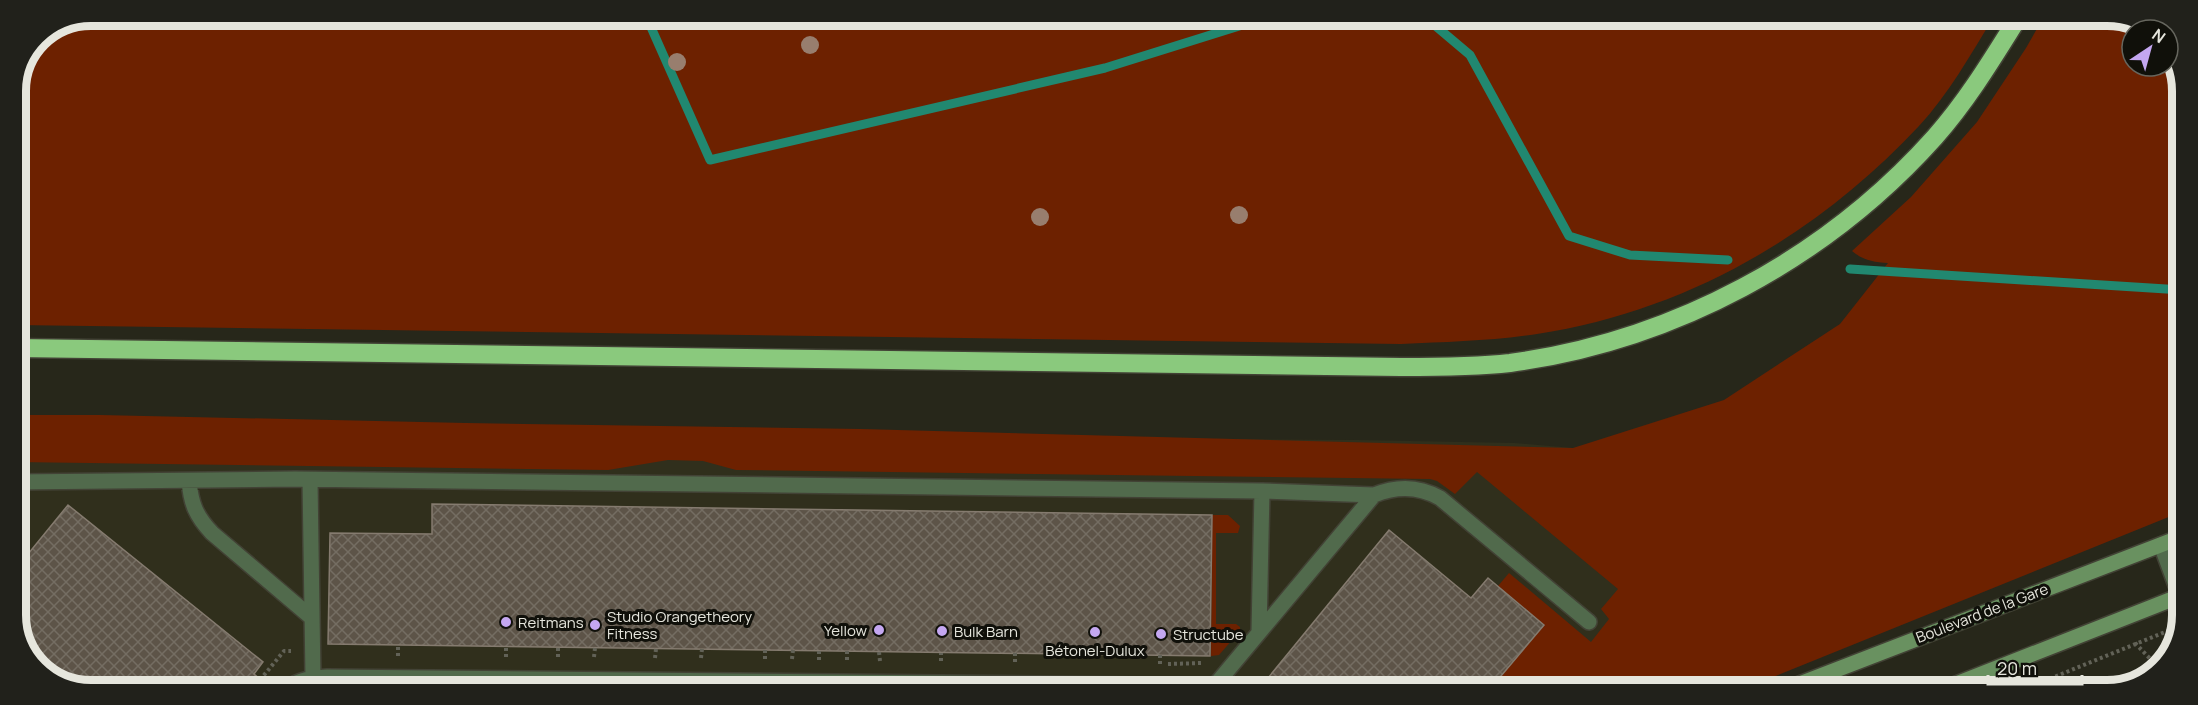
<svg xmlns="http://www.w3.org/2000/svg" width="2198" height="705" font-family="Manrope,sans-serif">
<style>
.built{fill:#302f1c}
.grass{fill:#6d2100}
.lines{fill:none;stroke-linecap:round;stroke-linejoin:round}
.stream{stroke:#218870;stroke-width:9}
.building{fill:url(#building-cross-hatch);stroke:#857b6f;stroke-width:1.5}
.lane-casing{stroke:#424235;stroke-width:18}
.street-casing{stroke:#424235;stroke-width:18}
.secondary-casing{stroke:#424235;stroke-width:18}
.highway-casing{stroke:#424235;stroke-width:21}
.path{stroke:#626257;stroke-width:4;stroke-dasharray:3 3;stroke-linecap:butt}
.lane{stroke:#516a4c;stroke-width:15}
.street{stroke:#516a4c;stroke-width:15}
.secondary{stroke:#699160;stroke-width:15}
.highway{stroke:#8ac97d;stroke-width:18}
.tree{fill:#987e6e}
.poi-dot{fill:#c4a7f1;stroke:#10100a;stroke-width:2}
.labels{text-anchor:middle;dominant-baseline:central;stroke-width:6;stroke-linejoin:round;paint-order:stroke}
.street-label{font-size:15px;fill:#e6e6dd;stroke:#10100a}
.poi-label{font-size:15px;fill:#e6e6dd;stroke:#10100a;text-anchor:start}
.rim{fill:none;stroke:#e6e6dd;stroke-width:8}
</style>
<defs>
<pattern id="building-cross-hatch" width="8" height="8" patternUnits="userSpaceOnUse" patternTransform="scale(1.5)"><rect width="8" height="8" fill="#5d5448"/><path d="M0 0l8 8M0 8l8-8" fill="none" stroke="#746d62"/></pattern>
</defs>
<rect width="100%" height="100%" fill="#27271a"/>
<!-- built -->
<path class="built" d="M15,432L1359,440L1515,443L1573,448L1737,690L71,687L31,661L15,619Z"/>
<!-- grass -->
<path class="grass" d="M91,15L1993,18C1971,54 1948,95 1919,126C1816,236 1686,311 1537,334C1492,341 1447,342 1401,344L15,325V91L37,37Z
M2043,18H2127L2146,30H2132V66H2168V47L2183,86L2181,512L1741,690L1490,689L1544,625L1498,586L1509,573L1591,642L1609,619L1601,609L1618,589L1477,472L1455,494L1437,481L1430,479L736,470L703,461L668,460L608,470L15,462V415H100L466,423L861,429L1573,448L1724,400L1840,324L1888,263C1874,262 1864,261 1852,251L1911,197L1977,122L2026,48Z
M1212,515H1228L1240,526L1238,533H1216V624H1236L1240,627V631L1219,655L1211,656Z"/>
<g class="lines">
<!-- stream -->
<path class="stream" d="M646,16L710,160L1105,68L1268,17
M1425,17L1470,55L1569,236L1630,255L1728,260
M1850,269L2182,290"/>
</g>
<!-- building -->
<path class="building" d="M432,504L1212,515L1210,656L328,644L330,533L432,534Z
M68,505L263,662L254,674L266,684L264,688L71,687L31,661L15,619V570Z
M1389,530L1471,598L1488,578L1544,625L1490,689H1259Z"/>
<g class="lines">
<!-- lane casing -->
<g class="lane-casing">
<path id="lane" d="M310,480L313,678
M189,481C191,504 196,516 212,533L312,618
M15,482L295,479L1262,491L1374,495C1396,486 1419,486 1440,498L1589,622
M1259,632L1262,491
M288,688C300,679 312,678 327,677L1137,685L1163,689
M1212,689L1374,495"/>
</g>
<!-- street casing -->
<g class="street-casing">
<path id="street" d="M2161,545L2180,596"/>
</g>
<!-- secondary casing -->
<g class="secondary-casing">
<path id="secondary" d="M1784,690L2181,537
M1941,690L2180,596"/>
</g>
<!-- highway casing -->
<g class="highway-casing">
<path id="highway" d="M15,348L1401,367C1437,367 1474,367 1510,363C1673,341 1826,259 1935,137C1967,101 1993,58 2018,18"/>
</g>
<!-- path -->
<path class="path" d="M2135,643L2158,667
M847,651V660
M879,652L880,661
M1160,655V664
M398,656V645
M506,657V647
M558,657V647
M594,657L595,648
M655,658L656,649
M701,658L702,649
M765,659V650
M792,659L793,650
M819,660V651
M941,661V653
M1015,662V653
M1168,664L1202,663
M260,680L284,651H291
M2022,690L2180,626"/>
<!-- lane -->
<use href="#lane" class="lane"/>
<!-- street -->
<use href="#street" class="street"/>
<!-- secondary -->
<use href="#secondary" class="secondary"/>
<!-- highway -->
<use href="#highway" class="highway"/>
</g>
<!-- trees -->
<g class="tree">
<circle cx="810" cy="45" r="9"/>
<circle cx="677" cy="62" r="9"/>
<circle cx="1239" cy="215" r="9"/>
<circle cx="1040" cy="217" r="9"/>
</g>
<!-- markers -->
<g class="poi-dot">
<circle cx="506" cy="622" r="6"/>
<circle cx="595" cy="625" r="6"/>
<circle cx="879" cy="630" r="6"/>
<circle cx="942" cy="631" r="6"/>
<circle cx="1095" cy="632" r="6"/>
<circle cx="1161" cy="634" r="6"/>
</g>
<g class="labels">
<!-- street labels -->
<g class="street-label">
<text transform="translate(1982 613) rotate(-21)">Boulevard de la Gare</text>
</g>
<!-- poi labels -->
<g class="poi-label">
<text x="607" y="616">Studio Orangetheory<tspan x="607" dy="17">Fitness</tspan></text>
<text x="518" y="622">Reitmans</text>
<text x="867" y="630" text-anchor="end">Yellow</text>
<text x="954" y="631">Bulk Barn</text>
<text x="1173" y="634">Structube</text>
<text x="1095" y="650" text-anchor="middle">Bétonel-Dulux</text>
</g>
</g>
<!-- crop -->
<path d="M0 0H2198V705H0ZM91 26H2107A65 65 0 0 1 2172 91V615A65 65 0 0 1 2107 680H91A65 65 0 0 1 26 615V91A65 65 0 0 1 91 26Z" fill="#21211b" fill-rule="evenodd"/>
<path class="rim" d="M91 26H2107A65 65 0 0 1 2172 91V615A65 65 0 0 1 2107 680H91A65 65 0 0 1 26 615V91A65 65 0 0 1 91 26Z"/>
<!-- north arrow -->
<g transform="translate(2150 48) rotate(36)"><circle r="28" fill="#10100a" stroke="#66665e" stroke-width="1.5"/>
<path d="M0-4.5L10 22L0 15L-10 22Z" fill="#c4a7f1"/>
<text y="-9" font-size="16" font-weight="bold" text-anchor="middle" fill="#e6e6dd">N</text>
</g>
<!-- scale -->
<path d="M1988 675v9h94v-9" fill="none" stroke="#e6e6dd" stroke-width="3"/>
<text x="1997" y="675" font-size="18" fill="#e6e6dd" stroke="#10100a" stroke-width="4.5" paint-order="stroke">20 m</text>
</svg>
